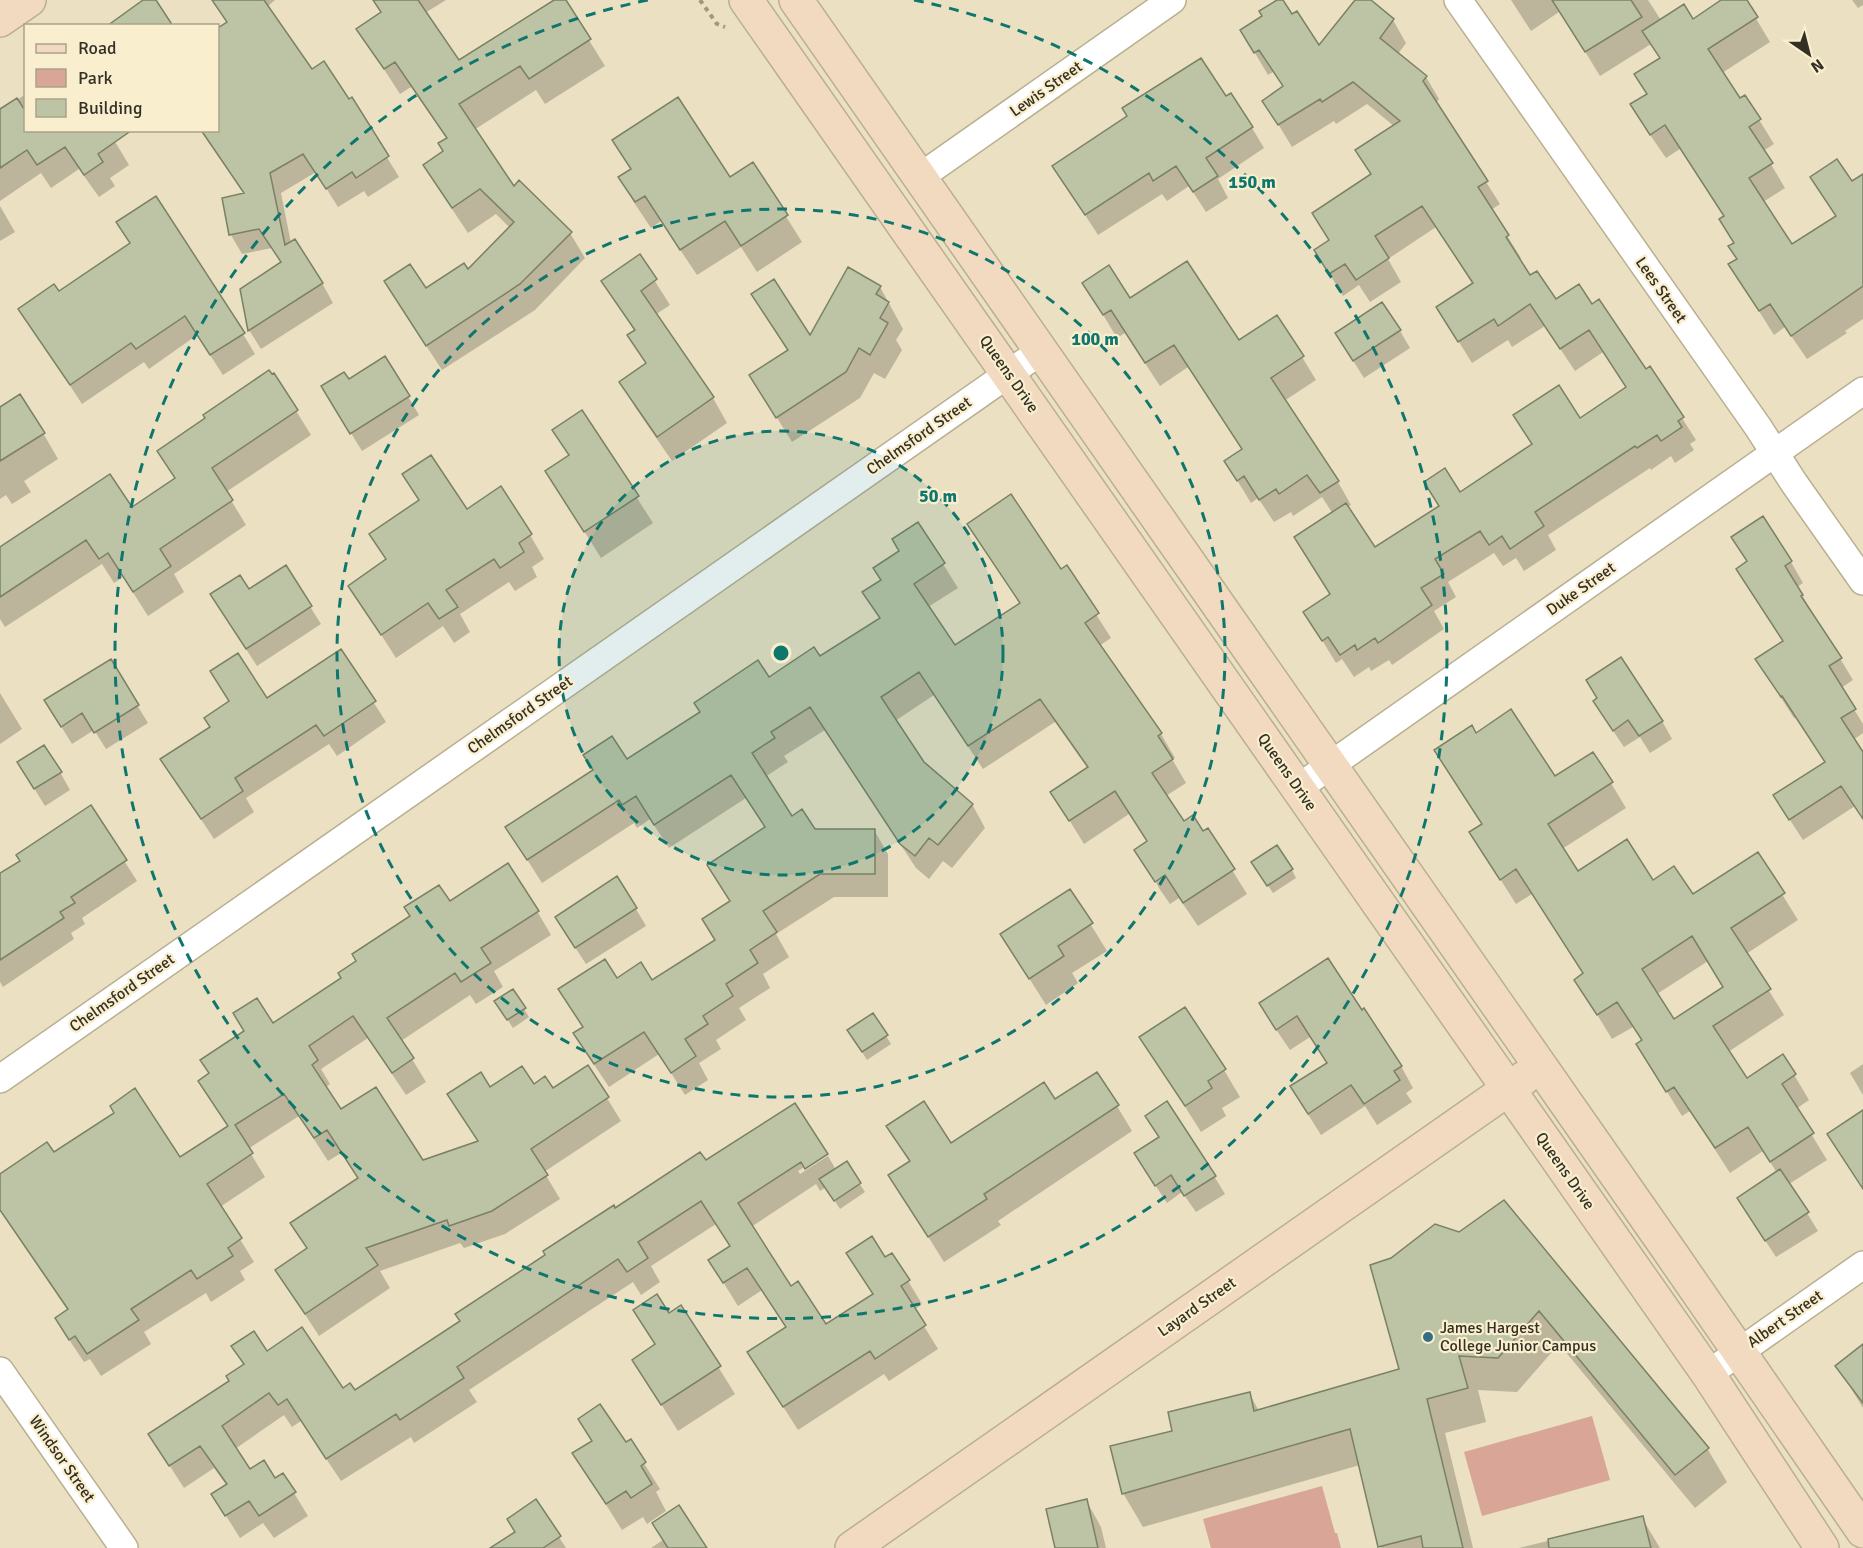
<svg xmlns="http://www.w3.org/2000/svg" width="1863" height="1548" font-family="Signika,sans-serif">
<style>
.green{fill:#d8a596}
.shadow{fill:#0003;fill-rule:evenodd}
.building{fill:#bcc4a5;stroke:#7a8165;stroke-width:1.5;fill-rule:evenodd}
.lines{fill:none;stroke-linecap:round;stroke-linejoin:round}
.street-casing{stroke:#b9af91;stroke-width:30}
.secondary-casing{stroke:#b9af91;stroke-width:36}
.path{stroke:#9f9880;stroke-width:4;stroke-dasharray:4.5 4.5;stroke-linecap:butt}
.street{stroke:#fff;stroke-width:27}
.secondary{stroke:#f1dac0;stroke-width:33}
.ring{fill:none;stroke:#0f766e;stroke-width:3;stroke-dasharray:10 8}
.poi-dot{fill:#336e86;stroke:#f9eece;stroke-width:2}
.labels{text-anchor:middle;dominant-baseline:central;stroke-width:4.5;stroke-linejoin:round;paint-order:stroke}
.street-label{font-size:16px;fill:#343024;stroke:#f9eece}
.poi-label{font-size:16px;fill:#343024;stroke:#f9eece;text-anchor:start}
.centre{fill:#0f766e;stroke:#f9eece;stroke-width:3}
.ring-label{font-size:18px;text-anchor:middle;font-weight:bold;fill:#0f766e;stroke:#f9eece;stroke-width:4.5;stroke-linejoin:round;paint-order:stroke}
</style>
<rect width="100%" height="100%" fill="#ebe1c2"/>
<!-- green -->
<path class="green" d="M1592,1416L1610,1480L1482,1516L1464,1452Z
M1322,1486L1335,1533H1337L1341,1548H1211L1203,1519Z"/>
<!-- shadow -->
<path class="shadow" d="M212,0H275L267,7L311,71L349,101L351,99L399,177L368,197L364,191L338,207L316,172L281,193L291,243L322,283L333,303L261,349L249,330L242,290L282,263L272,248L242,254L231,235L245,195L200,130H218V30L228,23Z
M374,0H446L425,13L458,62L557,0H564L605,66L545,104L536,90L474,130L513,188L570,233L585,258L535,310L442,370L401,307L426,290L467,271L510,228L496,214L468,233L440,191L425,165L445,152L447,139L411,87L400,94L358,29L382,13Z
M1279,0L1318,47L1369,0L1393,20L1406,43L1398,54L1426,77L1439,99L1436,103L1500,204L1491,210L1521,258L1519,260L1530,277L1555,301L1592,306L1682,418L1696,440L1690,444L1694,450L1675,463L1671,456L1651,470L1650,468L1548,535L1556,550L1524,571L1516,558L1503,566L1494,553L1448,582L1456,597L1434,611L1444,629L1392,665L1389,660L1371,671L1369,667L1354,677L1342,659L1336,663L1305,612L1331,595L1333,514L1322,497L1293,516L1291,512L1274,522L1258,498L1251,503L1226,462L1243,451L1188,367L1160,386L1125,333L1117,338L1084,283L1238,342L1302,357L1316,380L1284,401L1338,482L1351,505L1347,507L1374,549L1627,389L1603,352L1575,371L1545,326L1512,347L1508,340L1472,363L1438,308L1473,285L1436,227L1388,259L1401,282L1370,302L1359,285L1343,296L1329,273L1330,241L1372,176L1357,151L1394,126L1367,104L1336,124L1334,121L1292,147L1264,101L1284,88L1273,72L1268,75L1242,31L1264,16Z
M1511,0H1552L1559,12L1531,31Z
M1577,0H1648L1661,20L1693,21L1724,0H1745L1770,42L1722,73L1739,100L1745,97L1774,144L1763,151L1785,188L1763,202L1792,246L1836,217L1812,177L1851,183L1863,176V319L1845,331L1847,333L1807,359L1785,327L1774,335L1730,265L1738,260L1735,244L1724,217L1680,149L1666,158L1646,129L1647,95L1636,75L1661,59L1651,44L1600,76L1575,35Z
M1852,0H1863V5L1858,8Z
M26,94V130H108L129,165L110,178L115,186L99,197L79,169L51,188L41,173L0,201V111Z
M1226,98L1252,128L1264,148L1218,179L1228,198L1206,212L1189,186L1167,201L1162,194L1098,235L1067,187L1129,117Z
M614,141L730,180L753,164L802,242L757,272L741,247L697,275L661,221L651,228L635,204L620,178L632,170Z
M0,206L15,232L0,241Z
M131,245L243,334L255,354L223,375L197,335L149,369L144,362L82,404L20,309L58,293Z
M639,256L670,305L655,315L713,398L727,423L672,461L635,407L621,382L647,364L629,335L635,332L603,282Z
M880,287L903,329L896,340L902,350L885,379L874,373L860,398L792,442L751,376L788,352L753,295L810,338Z
M1400,331L1410,348L1364,378L1347,351Z
M385,358L419,415L362,451L333,404L348,381Z
M274,375L311,435L226,492L246,525L174,574L184,592L148,616L123,577L114,583L102,564L5,627L0,619V549L132,509L175,479L159,452Z
M0,409L43,433L58,459L24,481L31,492L12,504L6,495L0,499Z
M582,412L653,523L601,558L547,472L570,456L554,430Z
M404,474L466,511L530,535L544,559L532,567L537,577L515,591L509,582L460,614L470,632L454,643L443,626L396,658L350,586L387,561L371,534L420,501Z
M918,524L958,588L928,607L955,647L1020,604L983,548L1060,571L1066,567L1111,638L1099,646L1161,734L1175,758L1172,759L1186,783L1166,796L1184,823L1203,833L1207,830L1247,894L1198,926L1179,898L1170,904L1159,888L1151,872L1148,842L1129,814L1084,844L1052,792L1088,769L1055,722L983,769L934,695L895,721L922,763L972,804L985,828L952,868L943,861L929,879L916,868L825,730L784,756L788,762L765,777L791,818L814,830H874L888,854V897H834L776,934L789,957L763,974L770,988L739,1008L746,1020L716,1040L721,1049L699,1063L708,1080L685,1095L659,1054L609,1087L589,1057L584,1028L617,980L652,983L716,941L731,902L709,866L766,829L746,798L669,848L650,819L637,828L634,823L542,883L507,828L769,679L820,658L881,620L864,592L882,581Z
M1733,538L1791,562L1803,583L1797,587L1853,680L1841,688L1863,724V733L1853,740L1863,755V819L1855,806L1803,840L1788,817L1826,763L1796,717L1794,718L1757,660L1784,642L1748,563Z
M285,567L321,624L257,666L222,612L249,591Z
M341,651L386,722L337,756L329,744L246,798L254,812L214,839L162,760L211,728L267,700Z
M110,661L148,723L106,749L94,730L72,744L56,718Z
M0,693L22,729L0,744Z
M1605,719L1662,721L1672,739L1650,753L1640,737L1624,747Z
M1476,735L1554,778L1611,783L1626,808L1562,849L1578,873L1653,882L1692,896L1757,854L1798,920L1746,954L1784,1015L1728,1052L1746,1080L1783,1056L1809,1100L1796,1109L1827,1160L1789,1184L1818,1231L1776,1257L1749,1216L1777,1173L1763,1151L1730,1173L1690,1111L1682,1116L1638,1045L1642,1042L1633,1027L1612,1039L1576,980L1584,975L1532,894L1516,904L1471,833L1483,825L1436,750ZM1708,961L1725,988L1674,1021L1657,994Z
M60,772L70,790L45,806L29,780Z
M90,807L137,881L82,918L85,924L71,933L74,939L3,987L0,982V876L18,864Z
M1292,870L1296,878L1273,893L1258,871Z
M1070,891L1107,951L1072,973L1078,983L1046,1005L1002,935Z
M449,903L537,911L551,935L494,971L503,987L476,1004L470,995L401,1041L426,1082L406,1095L368,1038L321,1069L330,1084L325,1088L341,1111L423,1162L481,1149L490,1089L533,1086L552,1090L588,1067L621,1121L544,1172L560,1199L505,1234L464,1248L460,1243L380,1271L390,1288L319,1336L277,1271L308,1250L292,1224L359,1180L341,1153L328,1161L299,1116L248,1149L265,1177L220,1207L254,1262L240,1271L245,1280L211,1302L206,1293L144,1332L151,1344L101,1376L90,1359L84,1362L70,1341L57,1318L68,1311L0,1211V1176L54,1154L180,1159L228,1127L200,1081L272,1025Z
M636,909L646,926L586,964L567,935Z
M1327,960L1401,1066L1413,1088L1406,1093L1412,1102L1377,1125L1365,1106L1321,1135L1304,1108L1328,1064L1310,1037L1290,1050L1273,1025Z
M513,991L529,1017L513,1028L501,1010Z
M886,1036L891,1044L867,1060L854,1039Z
M1141,1037L1224,1070L1240,1097L1222,1108L1226,1116L1201,1132Z
M1863,1064V1095L1850,1073Z
M1055,1101L1117,1106L1132,1131L998,1221L1001,1225L944,1262L890,1176L910,1163L888,1126L950,1145Z
M1147,1116L1214,1176L1225,1194L1196,1212L1182,1192L1167,1203L1146,1171L1160,1138Z
M826,1154L798,1171L800,1174L828,1156L836,1170L846,1163L865,1192L840,1209L826,1187L820,1191L816,1184L751,1227L791,1288L826,1326L874,1295L848,1253L885,1259L908,1281L922,1304L914,1310L938,1349L889,1381L884,1374L798,1430L763,1375L786,1328L762,1290L738,1306L710,1261L731,1247L716,1224L651,1266L660,1282L641,1295L633,1282L469,1390L477,1402L414,1443L411,1437L341,1481L301,1421L292,1427L284,1415L235,1449L250,1471L275,1480L294,1493L308,1516L274,1538L263,1523L240,1538L213,1495L227,1486L214,1468L184,1488L164,1457L244,1366L233,1347L266,1353L343,1390L354,1393L462,1322L615,1210L705,1163Z
M1435,1226L1707,1448L1727,1482L1695,1508L1559,1344L1517,1392L1478,1390L1486,1422L1445,1433L1473,1548H1381L1360,1465L1143,1527L1123,1493L1174,1432L1249,1393L1259,1411L1401,1370L1392,1259Z
M681,1307L735,1394L678,1431L634,1361L656,1346L635,1310L669,1315Z
M1863,1346V1408L1837,1366Z
M580,1420L625,1444L630,1441L660,1489L656,1492L666,1511L647,1524L643,1517L622,1530L574,1454L592,1442Z
M1086,1500L1101,1527L1106,1548H1057Z
M536,1501L566,1548H493L516,1533Z
M1642,1518L1660,1548H1519Z
M663,1540L705,1548H651Z"/>
<!-- building -->
<path class="building" d="M143,0H156L173,26H107Z
M212,0H264L312,69L324,61L349,99L352,97L389,156L356,178L352,172L326,189L303,154L270,173L285,245L295,239L323,283L248,331L240,289L281,262L259,229L229,235L222,198L244,193L201,130H218V28L227,22Z
M373,0H418L459,60L554,0H566L591,39L529,79L520,66L459,104L514,186L519,180L572,232L520,284L426,346L384,281L410,264L426,288L464,263L468,269L514,222L480,189L452,208L423,165L443,151L438,143L447,138L395,62L384,69L356,29L381,12Z
M1277,0H1283L1292,14L1297,11L1319,45L1355,0H1371L1394,19L1380,38L1427,76L1423,81L1488,181L1478,187L1509,235L1506,237L1530,275L1537,271L1556,299L1579,284L1592,304L1599,299L1646,369L1650,366L1684,417L1678,421L1682,427L1661,441L1657,435L1637,448L1635,446L1535,512L1544,526L1510,549L1502,536L1489,545L1480,531L1435,559L1444,574L1421,588L1432,605L1378,643L1375,638L1357,650L1355,645L1340,655L1328,637L1322,641L1303,612L1330,594L1294,537L1346,503L1375,547L1439,506L1424,482L1445,468L1460,492L1532,444L1513,415L1559,385L1580,418L1626,387L1589,330L1560,349L1530,304L1498,326L1494,319L1458,342L1436,307L1473,283L1422,206L1375,236L1389,258L1356,280L1345,264L1329,274L1314,250L1329,240L1312,213L1371,174L1355,150L1400,121L1353,82L1322,102L1320,99L1278,125L1262,101L1283,86L1259,50L1254,53L1240,30L1262,16L1259,11Z
M1552,0H1631L1642,17L1585,52Z
M1721,0H1747L1758,17L1708,49L1740,98L1745,95L1761,119L1749,127L1773,163L1749,178L1792,244L1836,216L1810,177L1837,159L1852,181L1863,174V286L1791,336L1770,304L1759,311L1728,264L1737,259L1728,246L1734,243L1719,219L1724,216L1665,125L1650,135L1630,104L1647,94L1634,74L1660,58L1642,31L1684,4L1693,19Z
M1201,58L1226,96L1231,93L1253,127L1206,158L1218,176L1193,192L1176,166L1153,181L1149,173L1085,215L1052,166L1127,116L1122,108Z
M678,97L730,177L753,162L788,215L741,246L725,221L680,250L645,196L635,202L618,177L631,169L612,140Z
M17,98L26,112V130H132L98,154L103,162L84,175L65,147L37,165L27,150L0,168V109Z
M156,196L245,333L210,355L185,316L136,349L131,343L70,385L18,309L54,284L59,291L130,243L116,222Z
M640,254L657,279L641,291L714,397L657,437L619,382L646,363L627,335L635,330L601,281Z
M1187,261L1239,340L1277,315L1304,356L1271,378L1339,481L1320,493L1307,475L1279,494L1276,489L1259,500L1244,476L1237,481L1224,461L1242,449L1174,345L1145,363L1111,310L1103,315L1082,283L1109,265L1130,298Z
M848,267L881,286L876,294L889,302L880,318L888,323L870,355L859,348L846,372L776,418L749,375L788,350L751,294L774,279L810,335Z
M1382,302L1401,330L1353,361L1335,333Z
M385,356L410,396L350,434L321,386L344,372L349,379Z
M269,370L272,374L274,373L298,410L212,468L233,500L160,549L171,566L133,592L108,553L99,559L86,540L0,597V547L110,474L132,507L175,478L157,451L205,418L203,415Z
M20,394L45,433L0,461V407Z
M582,410L639,496L584,532L545,471L569,455L552,430Z
M431,455L467,509L501,486L532,534L519,543L524,552L500,568L494,559L446,590L458,607L439,619L428,603L381,635L348,586L386,559L369,534L419,500L402,474Z
M1011,494L1061,569L1067,565L1099,613L1085,623L1162,733L1158,736L1173,759L1152,773L1184,821L1193,815L1203,831L1208,828L1235,869L1183,903L1165,875L1155,882L1134,850L1147,841L1115,791L1069,821L1050,792L1088,767L1040,699L968,746L919,672L881,697L924,762L973,804L938,845L929,838L915,856L900,844L810,707L771,732L775,738L752,753L792,816L802,809L815,829H875V874H820L763,911L777,932L750,950L758,963L726,984L733,996L703,1016L708,1024L685,1039L696,1056L671,1073L644,1032L594,1064L573,1033L583,1027L558,989L605,959L617,978L641,962L652,980L715,940L702,919L730,901L707,865L765,827L731,775L654,825L636,796L622,805L619,800L527,860L505,827L593,770L583,755L612,736L627,759L700,712L694,703L758,660L769,677L814,647L820,656L880,618L862,592L881,580L873,568L899,551L892,539L918,522L945,563L914,584L955,645L1020,603L967,524Z
M1763,516L1792,561L1785,566L1803,595L1801,596L1842,658L1829,666L1856,709L1841,718L1863,752V819L1841,786L1789,820L1773,795L1825,762L1782,696L1781,697L1755,659L1783,641L1736,569L1747,561L1731,537Z
M286,565L312,606L246,649L210,594L240,575L249,589Z
M341,649L376,701L324,736L316,725L235,778L243,791L201,819L160,759L210,727L204,718L229,701L210,671L238,653L267,698Z
M1621,657L1663,721L1639,736L1628,720L1613,731L1593,701L1597,698L1586,680Z
M111,659L139,705L94,733L82,713L61,727L44,700Z
M1511,709L1555,776L1593,752L1613,782L1548,824L1578,871L1627,839L1653,880L1674,866L1693,894L1758,852L1785,893L1731,928L1771,989L1713,1026L1747,1078L1783,1054L1796,1074L1782,1084L1814,1133L1770,1162L1748,1127L1715,1148L1674,1087L1666,1092L1636,1044L1642,1040L1617,1002L1597,1015L1574,980L1583,973L1516,869L1500,880L1469,832L1482,824L1434,750L1472,725L1476,733ZM1692,936L1723,987L1674,1019L1642,969Z
M44,745L62,772L34,789L17,762Z
M91,805L127,860L71,897L75,903L60,912L64,918L0,960V873L20,861L16,855Z
M1277,845L1293,869L1267,886L1251,862Z
M508,863L539,911L481,948L491,963L461,982L455,973L387,1018L414,1058L392,1073L353,1016L309,1046L318,1060L312,1065L341,1109L376,1087L423,1160L478,1141L447,1094L481,1072L490,1087L522,1066L534,1084L545,1076L553,1088L588,1065L609,1097L531,1149L548,1175L492,1211L449,1226L447,1220L366,1248L378,1265L305,1314L275,1270L307,1248L290,1223L358,1178L327,1130L314,1138L284,1094L235,1125L253,1153L207,1184L242,1238L228,1248L233,1256L197,1279L191,1270L131,1309L139,1320L87,1354L75,1336L69,1340L55,1318L68,1309L0,1210V1174L47,1142L54,1152L114,1113L110,1106L135,1088L180,1157L228,1126L198,1081L209,1073L200,1060L244,1031L233,1013L257,998L273,1023L341,978L338,973L356,961L352,954L410,916L404,907L439,885L450,901Z
M617,876L637,908L575,948L555,917Z
M1070,889L1093,923L1058,946L1064,956L1029,979L1000,934Z
M1328,958L1362,1010L1364,1008L1402,1066L1394,1071L1400,1080L1364,1104L1351,1085L1308,1114L1290,1086L1327,1063L1297,1016L1276,1030L1259,1003Z
M513,989L526,1008L507,1020L494,1001Z
M1185,1007L1226,1069L1208,1081L1212,1088L1185,1106L1139,1037Z
M873,1013L888,1035L862,1052L847,1030Z
M1097,1072L1119,1105L984,1194L987,1199L928,1237L888,1175L910,1161L886,1126L924,1101L951,1143L1044,1082L1055,1099Z
M1167,1101L1216,1176L1184,1196L1171,1175L1155,1186L1134,1153L1159,1137L1145,1116Z
M795,1103L828,1154L805,1169L801,1162L738,1203L791,1286L798,1281L826,1324L873,1294L846,1253L872,1236L885,1257L892,1253L910,1280L901,1286L926,1325L875,1359L870,1351L783,1407L747,1352L786,1327L747,1268L723,1283L708,1260L730,1246L701,1201L638,1242L648,1258L627,1272L618,1259L457,1367L464,1378L400,1420L396,1414L326,1459L287,1399L278,1405L269,1393L222,1426L250,1469L264,1460L275,1478L283,1473L296,1492L259,1516L249,1501L225,1516L211,1494L227,1484L200,1446L169,1466L148,1434L229,1381L226,1376L244,1364L231,1346L254,1331L267,1351L302,1327L343,1388L350,1383L355,1390L460,1321L455,1314L545,1255L543,1251L614,1205L615,1208L700,1152L706,1160Z
M1863,1110V1189L1827,1134Z
M847,1161L861,1183L834,1201L819,1179Z
M1780,1169L1809,1212L1765,1241L1737,1198Z
M1504,1200L1709,1448L1675,1475L1539,1311L1498,1358L1459,1356L1468,1388L1427,1399L1463,1548H1423L1421,1536L1378,1547L1350,1429L1122,1494L1110,1446L1172,1431L1168,1412L1250,1392L1254,1411L1399,1369L1370,1265L1391,1258L1435,1224L1459,1232Z
M657,1294L669,1313L681,1305L721,1366L661,1405L632,1360L655,1344L633,1310Z
M1863,1344V1403L1835,1366Z
M600,1404L626,1442L631,1439L646,1462L641,1466L652,1484L631,1498L626,1491L606,1504L572,1453L592,1441L578,1419Z
M536,1499L561,1536L543,1548H490L515,1532L507,1519Z
M1087,1499L1098,1548H1055L1046,1509Z
M679,1505L707,1548H668L652,1523Z
M1643,1516L1651,1548H1549L1548,1539Z"/>
<g class="lines">
<!-- street casing -->
<g class="street-casing">
<path id="street" d="M1458,0L1758,427L1794,483L1863,581
M920,177L1172,0
M1298,788L1863,391
M0,1079L1041,351
M0,1371L124,1548
M1708,1374L1863,1265"/>
</g>
<!-- secondary casing -->
<g class="secondary-casing">
<path id="secondary" d="M746,0L1708,1374L1822,1548
M796,0C1153,510 1510,1019 1863,1531
M0,20L29,0
M852,1548L1524,1078"/>
</g>
<!-- path -->
<path class="path" d="M700,0L717,24L725,27"/>
<!-- street -->
<use href="#street" class="street"/>
<!-- secondary -->
<use href="#secondary" class="secondary"/>
</g>
<!-- distance rings -->
<circle cx="781" cy="653" r="222" fill="#0f766e" fill-opacity=".12"/>
<g class="ring">
<circle cx="781" cy="653" r="222"/>
<circle cx="781" cy="653" r="444"/>
<path d="M914 0A666 666 0 1 1 648 0"/>
</g>
<!-- markers -->
<circle class="poi-dot" cx="1428" cy="1337" r="6"/>
<g class="labels">
<!-- street labels -->
<g class="street-label">
<text transform="translate(1046 89) rotate(-35)">Lewis Street</text>
<text transform="translate(1661 290) rotate(55)">Lees Street</text>
<text transform="translate(1009 374) rotate(55)">Queens Drive</text>
<text transform="translate(919 436) rotate(-35)">Chelmsford Street</text>
<text transform="translate(1581 589) rotate(-35)">Duke Street</text>
<text transform="translate(520 715) rotate(-35)">Chelmsford Street</text>
<text transform="translate(1287 772) rotate(55)">Queens Drive</text>
<text transform="translate(122 993) rotate(-35)">Chelmsford Street</text>
<text transform="translate(1565 1171) rotate(55)">Queens Drive</text>
<text transform="translate(1197 1307) rotate(-35)">Layard Street</text>
<text transform="translate(1785 1319) rotate(-35)">Albert Street</text>
<text transform="translate(62 1459) rotate(55)">Windsor Street</text>
</g>
<!-- poi labels -->
<g class="poi-label">
<text x="1440" y="1328">James Hargest<tspan x="1440" dy="18">College Junior Campus</tspan></text>
</g>
</g>
<circle cx="781" cy="653" r="9" class="centre"/>
<g class="ring-label">
<text x="1252" y="188">150 m</text>
<text x="1095" y="345">100 m</text>
<text x="938" y="502">50 m</text>
</g>
<!-- legend -->
<rect x="24" y="24" width="195" height="108" fill="#f9eece" stroke="#aaa28a" stroke-width="1.5"/>
<rect x="36" y="44" width="30" height="9" fill="#f1dac0" stroke="#aaa28a" stroke-width="1.5"/>
<text x="78" y="54" font-size="18" fill="#343024">Road</text>
<rect x="36" y="69" width="30" height="18" fill="#d8a596" stroke="#aaa28a" stroke-width="1.5"/>
<text x="78" y="84" font-size="18" fill="#343024">Park</text>
<rect x="36" y="99" width="30" height="18" fill="#bcc4a5" stroke="#aaa28a" stroke-width="1.5"/>
<text x="78" y="114" font-size="18" fill="#343024">Building</text>
<!-- north arrow -->
<g transform="translate(1809 54) rotate(145)" stroke="#f9eece" stroke-width="4.5" paint-order="stroke">
<path d="M0-4.5L10 22L0 15L-10 22Z" fill="#343024"/>
<text y="-9" font-size="16" font-weight="bold" text-anchor="middle" fill="#343024">N</text>
</g>
</svg>
